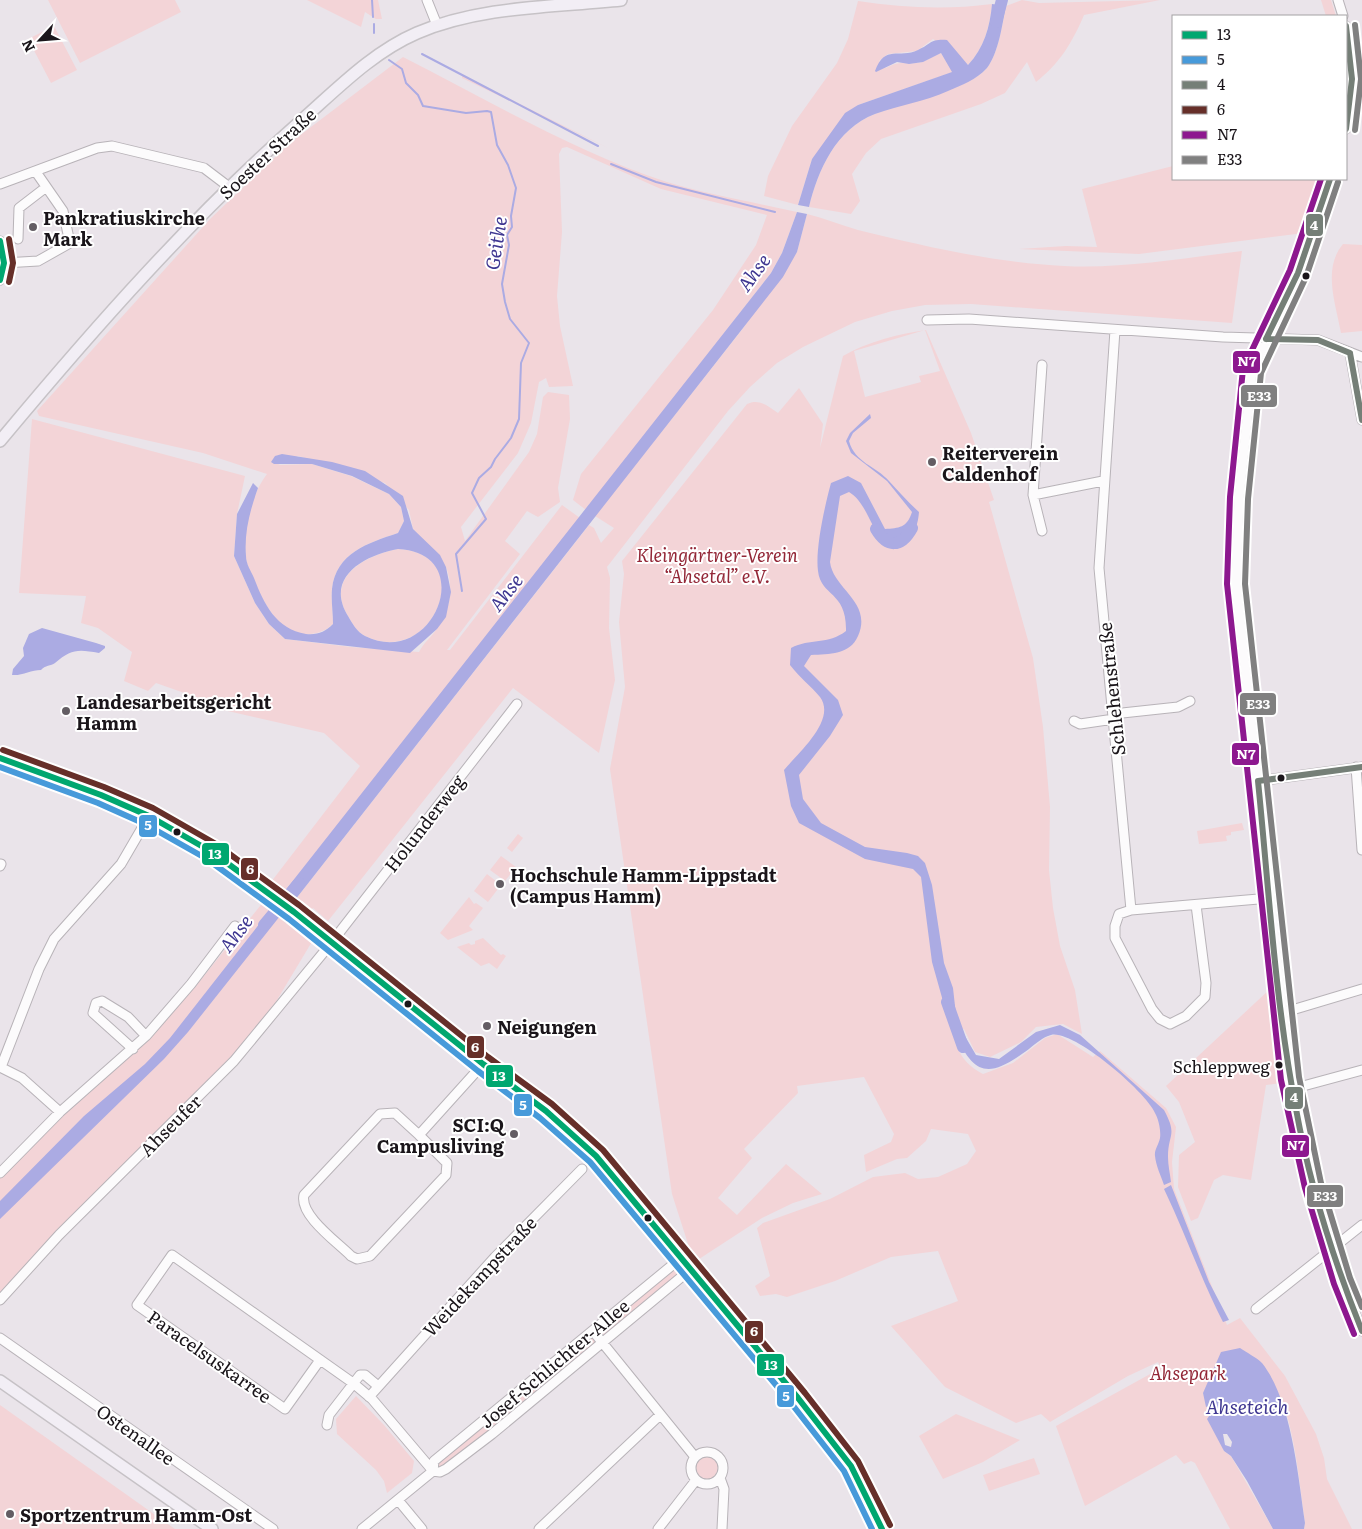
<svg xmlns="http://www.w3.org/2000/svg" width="1362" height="1529" font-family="Literata,serif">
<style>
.green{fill:#f3d4d7;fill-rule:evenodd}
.water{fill:#ababe3;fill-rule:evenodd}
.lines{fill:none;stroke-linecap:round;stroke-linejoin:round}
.stream{stroke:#ababe3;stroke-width:2}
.river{stroke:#ababe3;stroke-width:12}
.minor-casing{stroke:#b8b3b8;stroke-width:11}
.major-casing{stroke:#c6c2c6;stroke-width:14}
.minor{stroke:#fcfbfc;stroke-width:9}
.major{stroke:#f2eef5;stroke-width:11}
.bus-1-casing{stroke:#fff;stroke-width:10}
.bus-2-casing{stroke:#fff;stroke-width:10}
.bus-3-casing{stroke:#fff;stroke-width:10}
.bus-4-casing{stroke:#fff;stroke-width:10}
.bus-5-casing{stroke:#fff;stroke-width:10}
.bus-6-casing{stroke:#fff;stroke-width:10}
.bus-1{stroke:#00a770;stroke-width:6}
.bus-2{stroke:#479ada;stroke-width:6}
.bus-3{stroke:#757f77;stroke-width:6}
.bus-4{stroke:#662f29;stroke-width:6}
.bus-5{stroke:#8d188f;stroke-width:6}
.bus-6{stroke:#808080;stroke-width:6}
.poi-dot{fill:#635d63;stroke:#fff;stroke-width:2}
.bus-dot{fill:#1a151a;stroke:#fff;stroke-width:2}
.labels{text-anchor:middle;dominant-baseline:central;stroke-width:4;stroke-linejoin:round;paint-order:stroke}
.bus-label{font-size:17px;fill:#1a151a;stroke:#fff;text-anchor:end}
.street-label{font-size:18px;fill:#1a151a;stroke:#fff}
.poi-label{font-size:18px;font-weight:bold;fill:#1a151a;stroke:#fff;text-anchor:start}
.park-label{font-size:18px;font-style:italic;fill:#932737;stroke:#fff}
.water-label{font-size:19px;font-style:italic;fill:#3f3791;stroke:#fff}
.line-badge{stroke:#fff;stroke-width:2}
.badge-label{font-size:14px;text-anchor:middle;font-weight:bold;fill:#fff}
</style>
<rect width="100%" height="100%" fill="#eae4ea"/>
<!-- green -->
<path class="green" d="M48,0H175L181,12L80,63Z
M307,0H378L382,19H376L365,12L361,27Z
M1022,0L1039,3L1160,0L1084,15C1072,43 1060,63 1036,82L1027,62L1005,93L981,104L881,139L866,153L852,174L860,201L851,214L809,207C818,170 836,129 875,114C898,105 923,100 947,90C962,84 976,80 987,68C999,52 1002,25 1006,6Z
M1321,0H1331L1336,16H1326Z
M858,1C903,8 947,10 992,4C990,27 984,48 968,65L959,56L933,39L917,51L888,54L879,61L886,68C902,59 906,66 922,62C928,60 934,55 941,53L953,72L858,105L812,159L798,205L764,196L768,176L792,126L837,63L848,39Z
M54,26L77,70L51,83L28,39Z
M403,57C487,100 578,153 667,182C710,195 753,202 797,212L782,253L771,273L586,510L573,500L581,474L713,310L756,245L767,215L661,189L567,147L562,148L559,154L562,232L557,296L560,326L573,386L549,387L546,378L539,382L531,423L518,453L461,527L465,541L529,452L537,434L543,397L548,392L569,395L570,419L558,488L560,502L538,517L527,511L505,541L520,554L447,650H450L562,505L580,518L410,737L284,892L271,882L360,766L324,733L219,709L207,701L156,683L148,691L124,681L132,652L98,628L81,623L86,596L19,593L32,419L245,476L237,514L234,556L255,603L269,624L285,639L351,647L419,652C424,642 432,637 438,627C450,609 454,589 446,567L413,529L409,510L385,483L298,456L278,465L312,464L351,476L389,494L401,507L404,521L398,533C368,543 336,553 332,589C331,601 333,612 333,624C321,636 299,638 284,627C270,616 248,576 246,558C242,531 251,495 267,474L203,453L39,416L37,411L211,218L290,143Z
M462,75L608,148L462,78Z
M1173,166V179H1326L1304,233L1139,254L1019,249L1066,246L1097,247L1082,189Z
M807,214C824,218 841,225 858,230C923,246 997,263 1064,266C1123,269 1183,258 1242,251L1232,323L971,304L925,305L892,311L855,322L803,347L777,363L750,387L728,411L607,567L610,578L609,628L615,680L599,753L513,688L328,921L313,908L309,912L295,900L589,525L594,528L601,543L614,528L595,516L741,331L797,252Z
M1343,244L1362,245V331L1341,333C1336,304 1322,269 1343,244Z
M926,330L971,433L994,500L989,502L1033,658L1043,727L1050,807L1049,870L1053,908L1060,946L1075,990L1082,1034L1063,1024L1036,1027L1021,1042L990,1057L975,1052L964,1029L953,1034C958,1054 966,1065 983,1074L1013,1063L1045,1038L1057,1034L1093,1057L1100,1051L1166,1108L1176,1127L1172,1162L1174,1189L1227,1325L1240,1318L1285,1376L1316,1434L1324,1458L1327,1479L1352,1529H1304L1305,1523C1300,1487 1295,1431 1281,1399C1275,1386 1267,1374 1261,1362L1203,1393L1212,1412L1224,1451L1231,1456L1273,1529H1230L1195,1463L1191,1461L1184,1464L1176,1455L1085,1506L1056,1426L1161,1368L1158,1362L1128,1376L1050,1422L1041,1414L1016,1423L945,1387L891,1326L958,1301L938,1251L891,1257L835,1281L787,1297L776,1294L760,1296L755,1286L770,1276L757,1228L763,1223L830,1199L873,1177L905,1173L918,1179L938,1177L967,1164L976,1151L968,1134L931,1129L926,1141L907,1158L897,1159L866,1172L864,1155L891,1142L894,1134L864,1077L797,1086L798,1093L744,1149L752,1158L718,1198L737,1215L786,1164L822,1194L793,1203L762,1218L696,1261L689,1247L672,1194L610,769L625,687L619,622L624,574L622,561L747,404C759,398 768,406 778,413L799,388L823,424L820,448L843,356C867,342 898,334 926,330ZM925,330L940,371L919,376L921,382L865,397L854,351Z
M398,549C481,553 433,670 365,636C357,632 352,623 348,616C324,577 366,555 398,549Z
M1242,823L1244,830L1231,832V835L1226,836L1227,841L1199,844L1197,831Z
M518,834L523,838L512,852L507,848Z
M501,856L516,867L505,881L490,870Z
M487,874L501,885L488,902L474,891Z
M469,897L474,904L476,903L483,908L469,926L473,930L448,940L440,933Z
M264,901L313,940L268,1015L165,1131L0,1298V1176L61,1113L141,1045L195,987Z
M483,938L501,955L503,954L506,956L497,969L489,963L481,966L457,947L469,943L471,945L475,944V941Z
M1270,989L1278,1065L1282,1083L1266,1085L1251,1180L1223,1175L1214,1180L1198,1218L1191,1221L1178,1187L1179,1155L1195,1142L1179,1102L1166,1086Z
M677,1267L681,1272L602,1337L600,1330Z
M591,1338L595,1340L596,1343L453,1461L441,1468L439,1467V1461Z
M356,1396L384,1425L414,1461L412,1473L387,1493L384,1481L376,1470L337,1434L336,1419Z
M0,1405L175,1529H0Z
M956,1414L1020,1440L983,1462L943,1479L919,1436Z
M694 1468a13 13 0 1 1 26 0a13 13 0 1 1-26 0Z
M1034,1458L1040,1474L989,1491L983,1475Z"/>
<!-- water -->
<path class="water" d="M992,4L1006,6C1002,25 999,52 987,68C976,80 962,85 948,91C924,102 899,105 875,114C836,129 818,170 809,207L798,205L812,159L845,113L858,105L952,72L941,53L923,62L909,64L897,62L876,72L875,71C885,44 899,59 918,50C932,44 929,39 947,40L968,65C984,48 990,27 992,4Z
M797,212L807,214L797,252L783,277L295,900L284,892L771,273L782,253Z
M870,414L871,418L853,433L849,441C855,463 876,466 889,481C899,492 908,502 919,512C917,537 907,540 884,542C870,527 866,502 849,492L840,496L830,562C833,589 873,602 858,636C850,655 829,654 811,655L804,666L838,700L843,715L830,736L799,775L803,799L821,823L865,847L907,853L918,856L925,863L932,885L944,963L953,988L956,1015L948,1019L932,962L921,877L913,869L865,859L799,823L791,806L784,770C798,753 837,720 820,697C811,686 799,677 790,665L791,648C810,638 828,645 846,631C847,591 821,597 818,571C815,549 825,505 831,483L848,476L861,483L885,529C899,528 907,528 912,512L887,481L851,453L846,441L850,433Z
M282,454L332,462L365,471L403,496L413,529L440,555L446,567L451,592L446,617L437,629L410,653L285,639L269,624L255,603L234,556L237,514L253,483L258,488C250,510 244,533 246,556C246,564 251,571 254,578C264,604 276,629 306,634C318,635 325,632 333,624C333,612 331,601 332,589C336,553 368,543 398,533L404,521L401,507L389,494L352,476L312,464H274L271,462L275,456ZM398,549C480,553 433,670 365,636C357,632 352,623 348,616C324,577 365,555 398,549Z
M42,628L96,643L105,646V648L99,653C78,649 71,649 55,663C51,666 45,665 41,670C31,670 22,676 12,675L13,669L24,656L23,648L29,634Z
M271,909L280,916L188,1032L164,1059L0,1219V1201L84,1116L145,1064L170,1038Z
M1060,1025L1080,1035L1164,1110C1178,1136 1168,1133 1168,1157C1168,1165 1170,1174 1171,1182L1164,1185C1161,1176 1156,1166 1155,1156C1154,1150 1159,1144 1160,1138C1161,1132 1159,1121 1156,1115C1149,1094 1073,1029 1051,1035C1043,1037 1035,1044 1029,1049C991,1077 975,1079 955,1033L962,1031L976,1055L999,1059L1036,1032Z
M1171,1185L1209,1282L1229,1320L1223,1322C1201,1279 1185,1233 1164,1189Z
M1240,1348C1247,1353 1256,1357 1262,1363C1292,1401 1298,1476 1305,1523L1304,1529H1273L1247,1481L1231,1456L1224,1451L1207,1419L1212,1412L1209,1406L1206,1407L1203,1393L1221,1352ZM1223,1434H1227L1232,1442L1231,1447L1225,1445Z"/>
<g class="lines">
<!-- stream -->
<path class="stream" d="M372,0L373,17
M374,24V33
M422,54L598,146
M389,60L402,69L406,83L418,95L423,106L466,113L487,111L491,112L497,145L508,165L516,188L511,216L512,227L507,235L509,245L502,284L505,302L510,319L529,343L521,363L519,419L511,438L495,459L491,467L479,478L472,493L486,519L456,554L462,591
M611,164L656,182L775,212"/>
<!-- river -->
<path class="river" d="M996,22L1002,0
M876,529C887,548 901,548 912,528
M264,925L299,883
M947,1002L963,1047"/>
<!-- minor casing -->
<g class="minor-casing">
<path id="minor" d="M427,0L437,25
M1338,0L1343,16
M1346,26L1352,79L1346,129
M1330,179L1298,273L1252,371L1239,498L1236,584L1290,1078L1313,1185L1342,1281L1362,1331
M0,184L97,148L112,146L204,168L229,187
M18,239L19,208L45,188
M0,241L4,263L0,280
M4,263L38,261L70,243L63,211L36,172
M927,320L969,319L1223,337L1318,340L1362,357
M1115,330L1099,568L1131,910L1270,898
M1350,353L1362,420
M1042,365L1033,495L1103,481
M1033,495L1042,531
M1113,714L1178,707L1190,701
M1074,721L1080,724L1114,719
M0,758L101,795L149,816L212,852L294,912L483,1064L546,1111L596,1156L798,1398L851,1466L882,1529
M1356,767L1362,850
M1258,781L1362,767
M0,866L1,864
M1131,910L1119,914L1115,926V938L1152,1009L1160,1019L1170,1024L1186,1016L1205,997L1206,983L1196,905
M1282,1013L1362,989
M133,1049L93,1013L96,1003L102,1001L128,1017L146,1036
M0,1067L22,1078L60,1112
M1,1067L39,969L54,939L121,864L149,816
M1292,1089L1362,1070
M419,1135L395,1113L380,1114L304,1195C299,1215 337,1242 351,1256L357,1259L370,1256L446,1175L447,1163L419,1135L483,1064
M0,1173L60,1112L146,1036L191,984L235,926
M0,1300L59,1235L234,1061L328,947L517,704
M1256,1309L1362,1225
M593,1331L695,1457
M0,1338L273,1529
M320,1360L285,1409L137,1305L172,1255L353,1383L372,1399L433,1471
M369,1397L495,1257L582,1169
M327,1425L329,1415L360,1375H365L378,1386
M691 1468a16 16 0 1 1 32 0a16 16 0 1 1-32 0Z
M433,1471L434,1461L681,1258
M720,1478L724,1489L722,1529
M398,1500L422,1529
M362,1529L433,1471L440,1472L446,1469L492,1434L691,1269
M539,1529L660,1415
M658,1529L696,1480"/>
</g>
<!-- major casing -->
<g class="major-casing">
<path id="major" d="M0,441C95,327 192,217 303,119C338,88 373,52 417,33C480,6 554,7 621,0
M0,1381L212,1529"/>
</g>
<!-- minor -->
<use href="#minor" class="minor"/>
<!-- major -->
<use href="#major" class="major"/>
<!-- bus-1 casing -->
<g class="bus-1-casing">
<path id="bus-1" d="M0,241L4,263L0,280
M0,758L101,795L149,816L212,852L294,912L483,1064L546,1111L596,1156L798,1398L851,1466L882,1529"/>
</g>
<!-- bus-2 casing -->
<g class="bus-2-casing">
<path id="bus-2" d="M0,767L98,803L145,824L207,859L289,919L478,1071L540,1118L590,1162L791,1403L844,1471L872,1529"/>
</g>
<!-- bus-3 casing -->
<g class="bus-3-casing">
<path id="bus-3" d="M1346,26L1352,79L1346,129
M1266,339L1298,273L1330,179
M1266,339L1318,340L1350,353
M1350,353L1362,420
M1258,781C1269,890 1275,1001 1296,1109C1310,1186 1333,1259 1362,1331
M1258,781L1362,767"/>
</g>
<!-- bus-4 casing -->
<g class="bus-4-casing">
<path id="bus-4" d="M9,282L13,263L9,239
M3,750L104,787L153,808L216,844L299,905L488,1057L552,1104L603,1150L805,1393L858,1461L890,1525"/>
</g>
<!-- bus-5 casing -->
<g class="bus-5-casing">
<path id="bus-5" d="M1321,179L1290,270L1243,369L1230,497L1227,584L1281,1080L1305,1188L1334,1284L1354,1334"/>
</g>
<!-- bus-6 casing -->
<g class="bus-6-casing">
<path id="bus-6" d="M1355,130L1361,79L1355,25
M1338,182L1306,277L1261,373L1248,499L1245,584L1299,1077L1321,1183L1350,1278L1362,1307"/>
</g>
<!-- bus-1 -->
<use href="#bus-1" class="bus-1"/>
<!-- bus-2 -->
<use href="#bus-2" class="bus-2"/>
<!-- bus-3 -->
<use href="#bus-3" class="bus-3"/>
<!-- bus-4 -->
<use href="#bus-4" class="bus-4"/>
<!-- bus-5 -->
<use href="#bus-5" class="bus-5"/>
<!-- bus-6 -->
<use href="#bus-6" class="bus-6"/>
</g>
<!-- markers -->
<g class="poi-dot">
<circle cx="33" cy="227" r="5"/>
<circle cx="932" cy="462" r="5"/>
<circle cx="66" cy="711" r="5"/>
<circle cx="500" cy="884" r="5"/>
<circle cx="487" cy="1026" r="5"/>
<circle cx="514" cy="1134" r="5"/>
<circle cx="10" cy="1514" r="5"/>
</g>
<g class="bus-dot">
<circle cx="1306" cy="276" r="4.5"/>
<circle cx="1281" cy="778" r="4.5"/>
<circle cx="177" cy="832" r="4.5"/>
<circle cx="408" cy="1004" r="4.5"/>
<circle cx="1279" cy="1065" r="4.5"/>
<circle cx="648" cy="1218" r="4.5"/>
</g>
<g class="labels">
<!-- bus labels -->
<g class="bus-label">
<text x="1270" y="1065">Schleppweg</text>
</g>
<!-- street labels -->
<g class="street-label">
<text transform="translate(267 153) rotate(-43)">Soester Straße</text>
<text transform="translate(1111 689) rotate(-96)">Schlehenstraße</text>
<text transform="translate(424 823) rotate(-52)">Holunderweg</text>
<text transform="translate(170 1125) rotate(-45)">Ahseufer</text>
<text transform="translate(479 1276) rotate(-47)">Weidekampstraße</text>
<text transform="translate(210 1356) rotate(35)">Paracelsuskarree</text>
<text transform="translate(554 1363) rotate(-40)">Josef-Schlichter-Allee</text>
<text transform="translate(136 1434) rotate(35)">Ostenallee</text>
</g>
<!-- poi labels -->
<g class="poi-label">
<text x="43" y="217">Pankratiuskirche<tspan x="43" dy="21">Mark</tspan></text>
<text x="942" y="452">Reiterverein<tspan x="942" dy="21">Caldenhof</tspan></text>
<text x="76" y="701">Landesarbeitsgericht<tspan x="76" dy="21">Hamm</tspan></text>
<text x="510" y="874">Hochschule Hamm-Lippstadt<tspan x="510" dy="21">(Campus Hamm)</tspan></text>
<text x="497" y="1026">Neigungen</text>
<text x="504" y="1124" text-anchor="end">SCI:Q<tspan x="504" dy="21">Campusliving</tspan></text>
<text x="20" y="1514">Sportzentrum Hamm-Ost</text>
</g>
<!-- park labels -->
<g class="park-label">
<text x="717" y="554">Kleingärtner-Verein<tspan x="717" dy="21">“Ahsetal” e.V.</tspan></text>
<text x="1188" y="1372">Ahsepark</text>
</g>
<!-- water labels -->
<g class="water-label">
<text transform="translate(495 243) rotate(-81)">Geithe</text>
<text transform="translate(753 272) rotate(-54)">Ahse</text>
<text transform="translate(505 592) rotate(-52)">Ahse</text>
<text transform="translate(235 933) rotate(-53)">Ahse</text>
<text x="1247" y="1406">Ahseteich</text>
</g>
</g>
<g class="line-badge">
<rect x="1305" y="213" width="19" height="24" rx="5" fill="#757f77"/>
<rect x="1232" y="350" width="29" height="24" rx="5" fill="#8d188f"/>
<rect x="1240" y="384" width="38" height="24" rx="5" fill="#808080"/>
<rect x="1239" y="692" width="38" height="24" rx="5" fill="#808080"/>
<rect x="1231" y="742" width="29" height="24" rx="5" fill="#8d188f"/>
<rect x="138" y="814" width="20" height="24" rx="5" fill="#479ada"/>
<rect x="201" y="842" width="29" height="24" rx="5" fill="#00a770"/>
<rect x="240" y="857" width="19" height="24" rx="5" fill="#662f29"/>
<rect x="466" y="1035" width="19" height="24" rx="5" fill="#662f29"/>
<rect x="485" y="1064" width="29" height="24" rx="5" fill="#00a770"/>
<rect x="1284" y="1086" width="20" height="24" rx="5" fill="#757f77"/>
<rect x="513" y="1093" width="20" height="24" rx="5" fill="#479ada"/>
<rect x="1281" y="1134" width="29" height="24" rx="5" fill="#8d188f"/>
<rect x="1306" y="1184" width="38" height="24" rx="5" fill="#808080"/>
<rect x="744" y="1320" width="20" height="24" rx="5" fill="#662f29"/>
<rect x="756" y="1353" width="29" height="24" rx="5" fill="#00a770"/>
<rect x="776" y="1384" width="19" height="24" rx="5" fill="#479ada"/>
</g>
<g class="badge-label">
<text x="1314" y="230">4</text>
<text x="1247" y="366">N7</text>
<text x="1259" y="401">E33</text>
<text x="1258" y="709">E33</text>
<text x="1246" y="759">N7</text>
<text x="148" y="830">5</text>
<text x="215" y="859">13</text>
<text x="250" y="874">6</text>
<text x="475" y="1052">6</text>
<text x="499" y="1081">13</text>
<text x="1294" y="1102">4</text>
<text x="523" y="1110">5</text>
<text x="1296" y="1150">N7</text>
<text x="1325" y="1201">E33</text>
<text x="754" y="1336">6</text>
<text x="771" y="1370">13</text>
<text x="786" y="1401">5</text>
</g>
<!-- legend -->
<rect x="1172" y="15" width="175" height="165" fill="#ffffff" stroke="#a3a1a3"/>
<rect x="1182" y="31" width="25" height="8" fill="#00a770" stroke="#a3a1a3"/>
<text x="1217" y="40" font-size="15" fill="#1a151a">13</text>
<rect x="1182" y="56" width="25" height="8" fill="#479ada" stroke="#a3a1a3"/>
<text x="1217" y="65" font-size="15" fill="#1a151a">5</text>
<rect x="1182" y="81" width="25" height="8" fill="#757f77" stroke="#a3a1a3"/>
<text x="1217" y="90" font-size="15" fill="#1a151a">4</text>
<rect x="1182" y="106" width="25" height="8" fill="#662f29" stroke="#a3a1a3"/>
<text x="1217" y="115" font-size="15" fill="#1a151a">6</text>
<rect x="1182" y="131" width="25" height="8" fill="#8d188f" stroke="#a3a1a3"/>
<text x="1217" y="140" font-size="15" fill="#1a151a">N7</text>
<rect x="1182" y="156" width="25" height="8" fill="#808080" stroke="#a3a1a3"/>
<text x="1217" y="165" font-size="15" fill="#1a151a">E33</text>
<!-- north arrow -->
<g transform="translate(40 40) rotate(244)" stroke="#ffffff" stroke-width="4" paint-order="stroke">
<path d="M0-4L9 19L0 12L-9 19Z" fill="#1a151a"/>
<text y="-8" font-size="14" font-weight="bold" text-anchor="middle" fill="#1a151a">N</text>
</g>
</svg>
